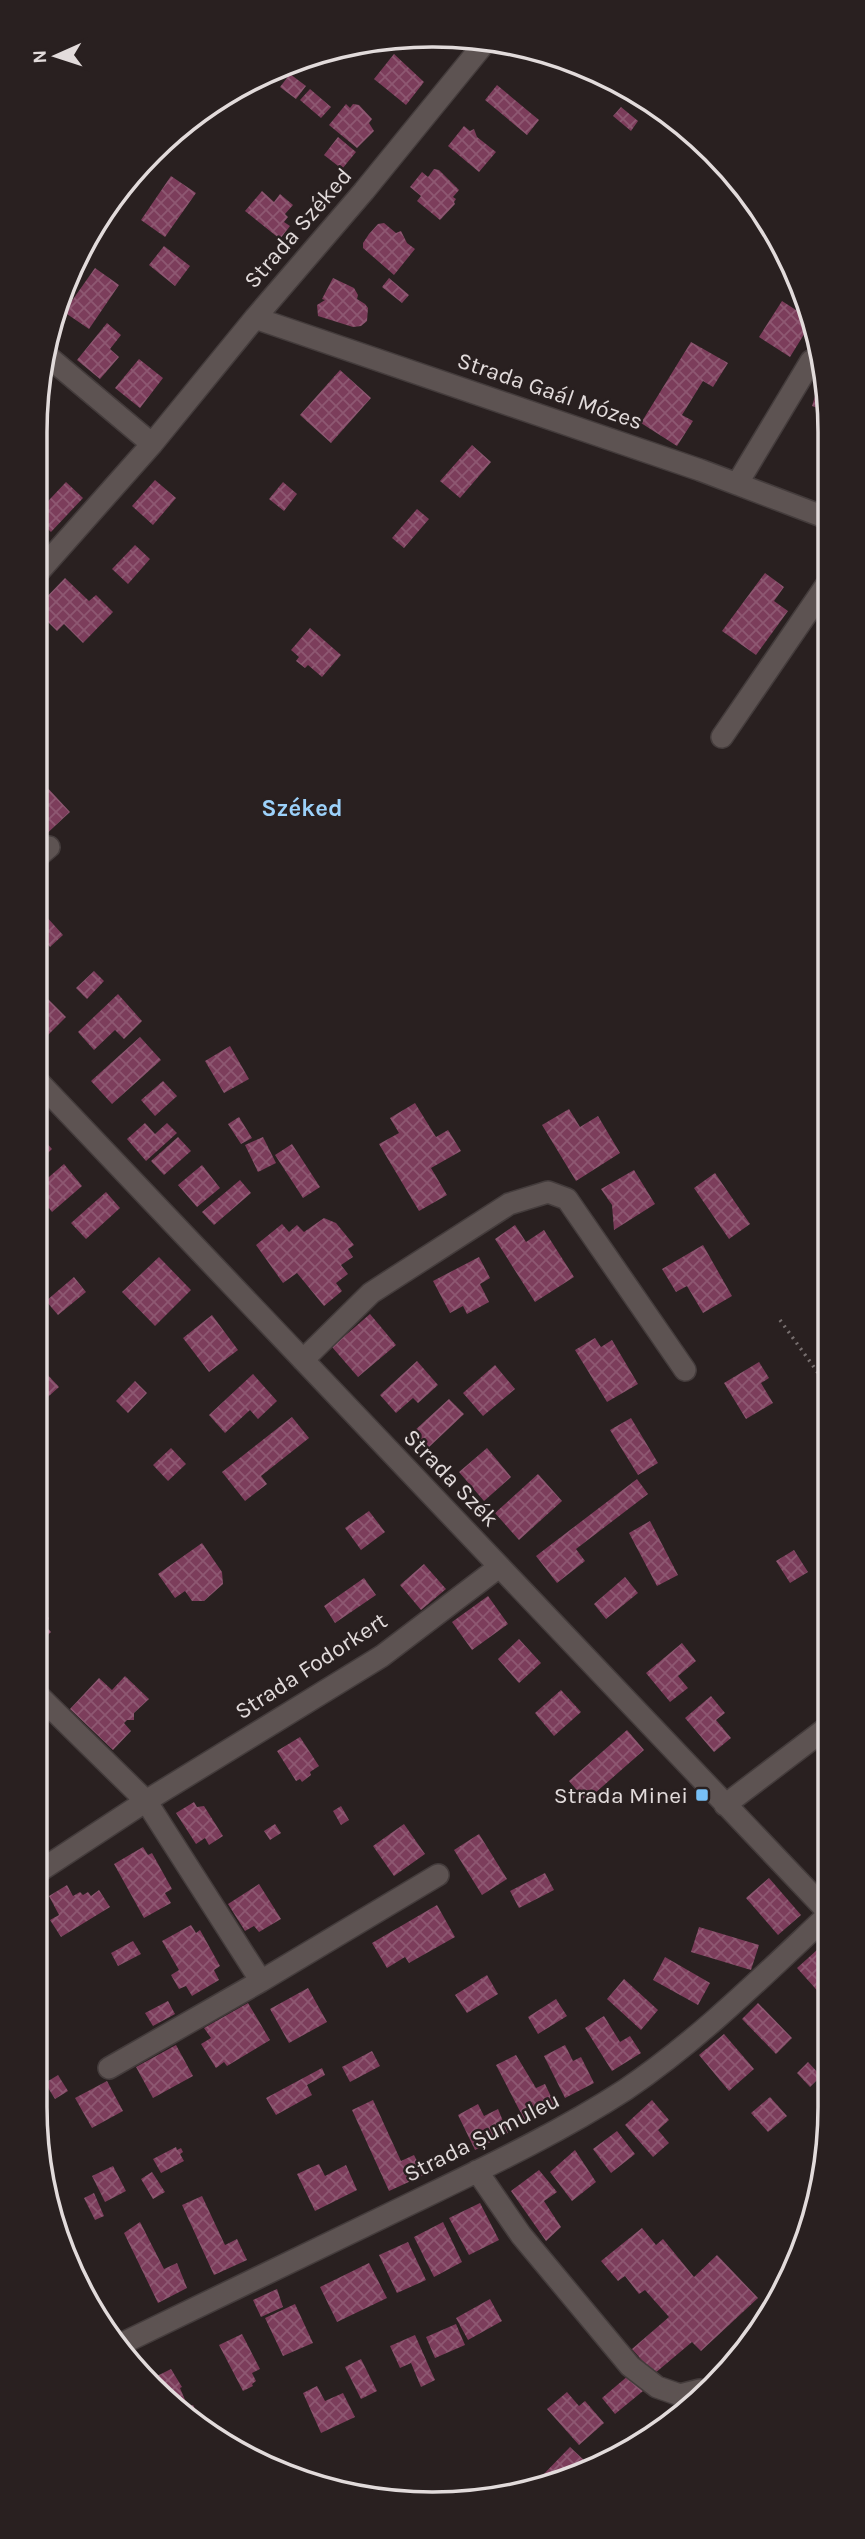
<svg xmlns="http://www.w3.org/2000/svg" width="865" height="2539" font-family="Karla,sans-serif">
<style>
.building{fill:url(#building-cross-hatch)}
.lines{fill:none;stroke-linecap:round;stroke-linejoin:round}
.minor-casing{stroke:#443c3c;stroke-width:24}
.path{stroke:#776f6f;stroke-width:3.5;stroke-dasharray:2 5;stroke-linecap:butt}
.minor{stroke:#5d5352;stroke-width:21}
.poi-dot{fill:#77c0f7;stroke:#292020;stroke-width:2.5}
.labels{text-anchor:middle;dominant-baseline:central;stroke-width:5;stroke-linejoin:round;paint-order:stroke}
.street-label{font-size:23px;fill:#e2dbdb;stroke:#292020}
.poi-label{font-size:23px;fill:#e2dbdb;stroke:#292020;text-anchor:end}
.neighbourhood-label{font-size:24px;font-weight:bold;fill:#9cd1fa;stroke:#292020}
.rim{fill:none;stroke:#e2dbdb;stroke-width:3.5}
</style>
<defs>
<pattern id="building-cross-hatch" width="8" height="8" patternUnits="userSpaceOnUse" patternTransform="scale(1.75)"><rect width="8" height="8" fill="#7c3d5b"/><path d="M0 0l8 8M0 8l8-8" fill="none" stroke="#8e5872"/></pattern>
</defs>
<rect width="100%" height="100%" fill="#292020"/>
<!-- building -->
<path class="building" d="M394,54L424,82L406,105L374,79Z
M290,74L306,86L296,99L280,87Z
M497,85L539,120L527,135L485,100Z
M310,89L331,107L321,118L300,100Z
M346,104L350,108L353,104L359,105L372,119L369,123L374,131L357,148L329,125Z
M621,107L638,121L631,131L613,116Z
M464,126L470,131L474,129L477,137L496,152L479,172L448,146Z
M338,137L356,152L342,169L324,155Z
M434,169L439,170L459,190L453,197L456,199L454,202L455,204L440,220L417,201L421,196L410,187L422,172L428,177Z
M171,176L196,193L165,237L141,220Z
M262,191L274,202L280,194L293,205L285,214L288,217L284,222L290,226L280,239L245,211Z
M384,223L396,233L401,231L407,243L415,249L394,275L363,248V243L369,234L378,224Z
M164,246L190,266L175,286L149,265Z
M95,268L119,285L89,329L64,312Z
M333,278L354,288L358,295L357,299L365,304L368,308L367,321L361,326L353,327L318,316L317,305L325,300L322,299Z
M389,278L409,295L402,303L382,287Z
M782,301L810,319L811,323L790,357L759,337Z
M107,323L121,335L110,349L119,357L100,379L77,360Z
M691,342L728,363L713,387L703,381L682,415L693,421L677,446L641,423Z
M139,359L163,378L140,408L115,388Z
M340,370L371,398L331,443L300,415Z
M822,374L825,375L827,381V411L812,406Z
M472,445L491,462L460,498L440,481Z
M155,480L176,498L153,525L132,506Z
M66,482L83,498L51,532L35,517V515Z
M283,482L297,494L284,511L269,499Z
M417,509L429,519L404,548L392,538Z
M135,545L150,559L128,584L112,569Z
M765,573L784,587L774,601L788,611L756,655L722,631Z
M65,578L89,601L96,595L113,612L83,643L64,624L57,631L35,609Z
M310,628L341,655L322,677L308,665L305,668L296,661L299,657L291,650Z
M35,652L47,666L35,677Z
M44,784L70,812L42,838L35,830V792Z
M35,904L63,935L50,947L35,930Z
M94,971L104,981L87,999L76,988Z
M41,992L66,1017L39,1044L35,1040V998Z
M118,994L142,1021L124,1039L115,1030L94,1050L78,1032Z
M140,1037L161,1060L112,1104L91,1081Z
M230,1046L249,1079L224,1093L205,1061Z
M163,1081L177,1096L155,1116L141,1100Z
M415,1103L436,1137L448,1130L461,1151L431,1168L447,1195L419,1211L379,1144L399,1133L390,1118Z
M569,1109L580,1127L598,1116L620,1153L576,1181L542,1125Z
M239,1117L252,1138L241,1144L228,1124Z
M145,1123L155,1134L167,1123L177,1133L146,1161L127,1139Z
M35,1130L52,1149L35,1165Z
M178,1137L191,1151L164,1175L151,1161Z
M263,1137L276,1163L258,1172L245,1145Z
M292,1144L320,1187L303,1198L275,1155Z
M64,1164L82,1186L52,1212L49,1208L35,1220V1189Z
M202,1165L220,1188L197,1207L178,1185Z
M634,1170L655,1204L614,1230L612,1205L601,1189Z
M715,1173L750,1224L729,1239L694,1188Z
M240,1180L251,1193L214,1225L202,1212Z
M106,1192L120,1208L86,1239L71,1223Z
M324,1218L336,1223L354,1245L348,1249L353,1257L341,1265L348,1274L336,1283L342,1291L324,1306L297,1273L283,1283L256,1245L282,1224L289,1232L297,1225L304,1232Z
M515,1225L526,1242L544,1230L574,1277L535,1302L495,1239Z
M703,1245L732,1296L703,1313L687,1286L676,1292L662,1269Z
M159,1257L191,1290L155,1326L122,1292Z
M479,1257L490,1278L480,1284L489,1302L467,1314L463,1306L450,1313L433,1281Z
M74,1277L86,1292L58,1315L46,1301Z
M370,1314L396,1345L358,1377L332,1347Z
M212,1315L238,1350L209,1372L183,1338Z
M595,1338L601,1347L612,1340L638,1384L607,1402L575,1350Z
M417,1361L438,1385L418,1403L413,1398L396,1413L380,1395Z
M759,1362L769,1378L761,1383L773,1403L746,1419L724,1383Z
M495,1365L515,1389L483,1416L463,1393Z
M46,1373L59,1387L40,1404L35,1399V1384Z
M253,1374L277,1401L258,1419L250,1410L225,1433L209,1415Z
M135,1381L147,1393L128,1413L116,1401Z
M449,1399L464,1414L428,1448L413,1432Z
M292,1417L309,1438L261,1476L267,1484L245,1501L222,1472Z
M631,1418L658,1463L638,1475L610,1430Z
M171,1448L186,1464L168,1481L153,1465Z
M487,1448L511,1477L484,1501L459,1472Z
M538,1474L562,1501L519,1540L495,1513Z
M637,1479L648,1494L576,1549L585,1561L557,1583L536,1556Z
M829,1498V1523L817,1505Z
M369,1511L385,1532L361,1550L345,1528Z
M650,1521L678,1575L657,1586L629,1533Z
M202,1543L222,1572L223,1584L204,1601H192L185,1591L175,1598L158,1574Z
M794,1550L808,1572L790,1583L776,1561Z
M424,1564L446,1589L421,1610L400,1585Z
M625,1577L638,1593L606,1619L594,1604Z
M364,1578L376,1595L335,1623L324,1606Z
M488,1596L508,1624L472,1650L452,1622Z
M35,1609H40L49,1618L46,1626L51,1632L35,1648Z
M519,1639L541,1663L519,1683L498,1659Z
M682,1643L696,1661L678,1676L688,1688L670,1702L646,1673Z
M125,1676L149,1699L134,1713V1720H127L124,1723L131,1731L113,1750L70,1709L99,1678L112,1690Z
M561,1690L581,1712L554,1736L535,1713Z
M711,1696L725,1713L716,1720L731,1738L714,1752L685,1718Z
M627,1730L644,1750L586,1801L569,1781Z
M300,1737L319,1766L310,1772L311,1775L302,1782L300,1779L296,1781L277,1751Z
M194,1802L197,1807L204,1806L223,1836L209,1845L205,1838L196,1844L176,1813Z
M341,1806L349,1820L341,1825L333,1811Z
M275,1824L281,1833L270,1840L264,1831Z
M404,1824L425,1854L394,1876L373,1846Z
M479,1834L507,1879L482,1895L454,1850Z
M143,1847L148,1855L152,1853L172,1889L165,1893L171,1903L144,1918L114,1864Z
M545,1873L554,1890L519,1908L510,1891Z
M769,1878L801,1915L778,1935L746,1898Z
M259,1884L281,1919L259,1932L254,1926L245,1931L228,1904Z
M67,1885L73,1896L80,1892L83,1895L88,1892L91,1896L99,1890L110,1907L61,1937L50,1920L59,1915L49,1896Z
M437,1905L455,1937L409,1963L405,1957L387,1968L372,1943Z
M191,1925L196,1933L200,1930L220,1966L214,1970L219,1980L192,1996L186,1986L179,1989L171,1975L179,1970L162,1941Z
M699,1927L759,1945L751,1970L691,1952Z
M133,1941L141,1954L118,1966L111,1953Z
M827,1941L830,1944V1991L823,1997L797,1968Z
M665,1957L710,1983L698,2005L653,1980Z
M487,1975L498,1994L467,2013L455,1995Z
M624,1979L658,2010L641,2030L607,1999Z
M308,1988L327,2022L289,2043L270,2009Z
M556,1999L567,2016L538,2034L528,2017Z
M168,2001L175,2014L153,2026L145,2013Z
M248,2003L270,2040L227,2066L224,2062L216,2068L201,2044L211,2038L204,2028Z
M758,2003L792,2038L776,2054L742,2019Z
M604,2016L620,2042L630,2036L641,2053L612,2071L585,2028Z
M724,2034L754,2069L729,2091L699,2055Z
M176,2045L193,2076L153,2098L136,2067Z
M565,2045L573,2061L581,2057L594,2083L565,2098L544,2056Z
M372,2051L380,2066L350,2082L342,2067Z
M516,2055L536,2088L545,2084L555,2105L526,2123L496,2065Z
M808,2062L821,2076L810,2087L797,2073Z
M322,2068L325,2075L307,2085L312,2095L276,2115L266,2098Z
M58,2075L68,2091L55,2099L45,2083Z
M107,2081L123,2111L92,2128L75,2098Z
M770,2097L787,2116L768,2132L751,2113Z
M373,2100L401,2161L414,2155L424,2175L389,2191L352,2110Z
M652,2100L669,2120L658,2130L669,2143L653,2157L625,2125Z
M478,2104L484,2116L498,2109L508,2133L475,2150L458,2115Z
M617,2131L635,2154L611,2173L593,2149Z
M176,2147L177,2150L181,2148L183,2152L180,2154L184,2161L161,2173L153,2159Z
M575,2150L596,2182L572,2201L550,2172Z
M319,2164L325,2176L346,2165L357,2190L315,2211L297,2174Z
M113,2166L126,2191L105,2202L92,2176Z
M539,2170L557,2192L544,2201L561,2227L546,2241L511,2191Z
M152,2172L165,2192L153,2199L141,2179Z
M94,2193L104,2216L95,2220L84,2198Z
M202,2196L225,2245L237,2239L247,2260L214,2275L182,2205Z
M480,2203L499,2240L469,2255L449,2218Z
M140,2222L164,2269L177,2263L187,2288L158,2303L124,2233Z
M443,2222L462,2262L434,2277L414,2237Z
M642,2228L656,2245L663,2239L694,2277L717,2255L758,2298L701,2351L692,2342L654,2374L632,2349L669,2317L645,2290L639,2294L625,2276L618,2281L601,2261Z
M408,2242L426,2280L397,2293L379,2255Z
M369,2263L387,2298L337,2322L320,2287Z
M277,2289L283,2307L261,2317L253,2300Z
M490,2299L502,2321L468,2340L456,2318Z
M295,2304L313,2343L283,2356L265,2318Z
M456,2324L465,2345L435,2358L426,2337Z
M242,2334L260,2369L252,2373L256,2381L252,2384L253,2386L243,2391L219,2345Z
M415,2335L435,2380L421,2387L411,2363L400,2368L390,2346Z
M361,2359L377,2391L361,2399L345,2367Z
M171,2369L182,2387L180,2388L188,2407L193,2405L200,2419L161,2390L155,2377Z
M629,2375L643,2391L615,2414L602,2398Z
M317,2386L325,2401L343,2393L355,2417L321,2433L303,2393Z
M567,2392L579,2406L585,2401L604,2423L579,2445L547,2409Z
M570,2447L587,2463L580,2470L548,2485L540,2478Z"/>
<g class="lines">
<!-- minor casing -->
<g class="minor-casing">
<path id="minor" d="M255,318L700,470L827,518
M45,354L152,444
M737,484L811,361
M35,576L152,444L255,318L364,191L483,45
M722,737L827,584
M35,859L49,847
M35,1078L830,1914
M303,1360L371,1293L509,1204L548,1192L567,1199L685,1370
M35,1692L146,1801L261,1981L109,2068
M725,1805L829,1726
M35,1874L146,1801L382,1656L499,1567
M261,1981L438,1875
M477,2171L521,2235L630,2366L657,2387L680,2395L700,2390
M119,2345C216,2298 313,2251 410,2204C482,2169 557,2134 625,2090C699,2040 764,1975 829,1914"/>
</g>
<!-- path -->
<path class="path" d="M780,1320L829,1388"/>
<!-- minor -->
<use href="#minor" class="minor"/>
</g>
<!-- markers -->
<rect class="poi-dot" x="695" y="1788" width="14" height="14" rx="3.5"/>
<g class="labels">
<!-- street labels -->
<g class="street-label">
<text transform="translate(298 228) rotate(-49)">Strada Széked</text>
<text transform="translate(550 391) rotate(19)">Strada Gaál Mózes</text>
<text transform="translate(451 1478) rotate(46)">Strada Szék</text>
<text transform="translate(311 1666) rotate(-33)">Strada Fodorkert</text>
<text transform="translate(482 2137) rotate(-27)">Strada Șumuleu</text>
</g>
<!-- poi labels -->
<g class="poi-label">
<text x="688" y="1795">Strada Minei</text>
</g>
<!-- neighbourhood labels -->
<g class="neighbourhood-label">
<text x="302" y="808">Széked</text>
</g>
</g>
<!-- crop -->
<path d="M0 0H865V2539H0ZM432 47H433A385 385 0 0 1 818 432V2107A385 385 0 0 1 433 2492H432A385 385 0 0 1 47 2107V432A385 385 0 0 1 432 47Z" fill="#292020" fill-rule="evenodd"/>
<path class="rim" d="M432 47H433A385 385 0 0 1 818 432V2107A385 385 0 0 1 433 2492H432A385 385 0 0 1 47 2107V432A385 385 0 0 1 432 47Z"/>
<!-- north arrow -->
<g transform="translate(56 56) rotate(267)" stroke="#292020" stroke-width="5" paint-order="stroke">
<path d="M0-5L12 26L0 18L-12 26Z" fill="#e2dbdb"/>
<text y="-10" font-size="19" font-weight="bold" text-anchor="middle" fill="#e2dbdb">N</text>
</g>
</svg>
